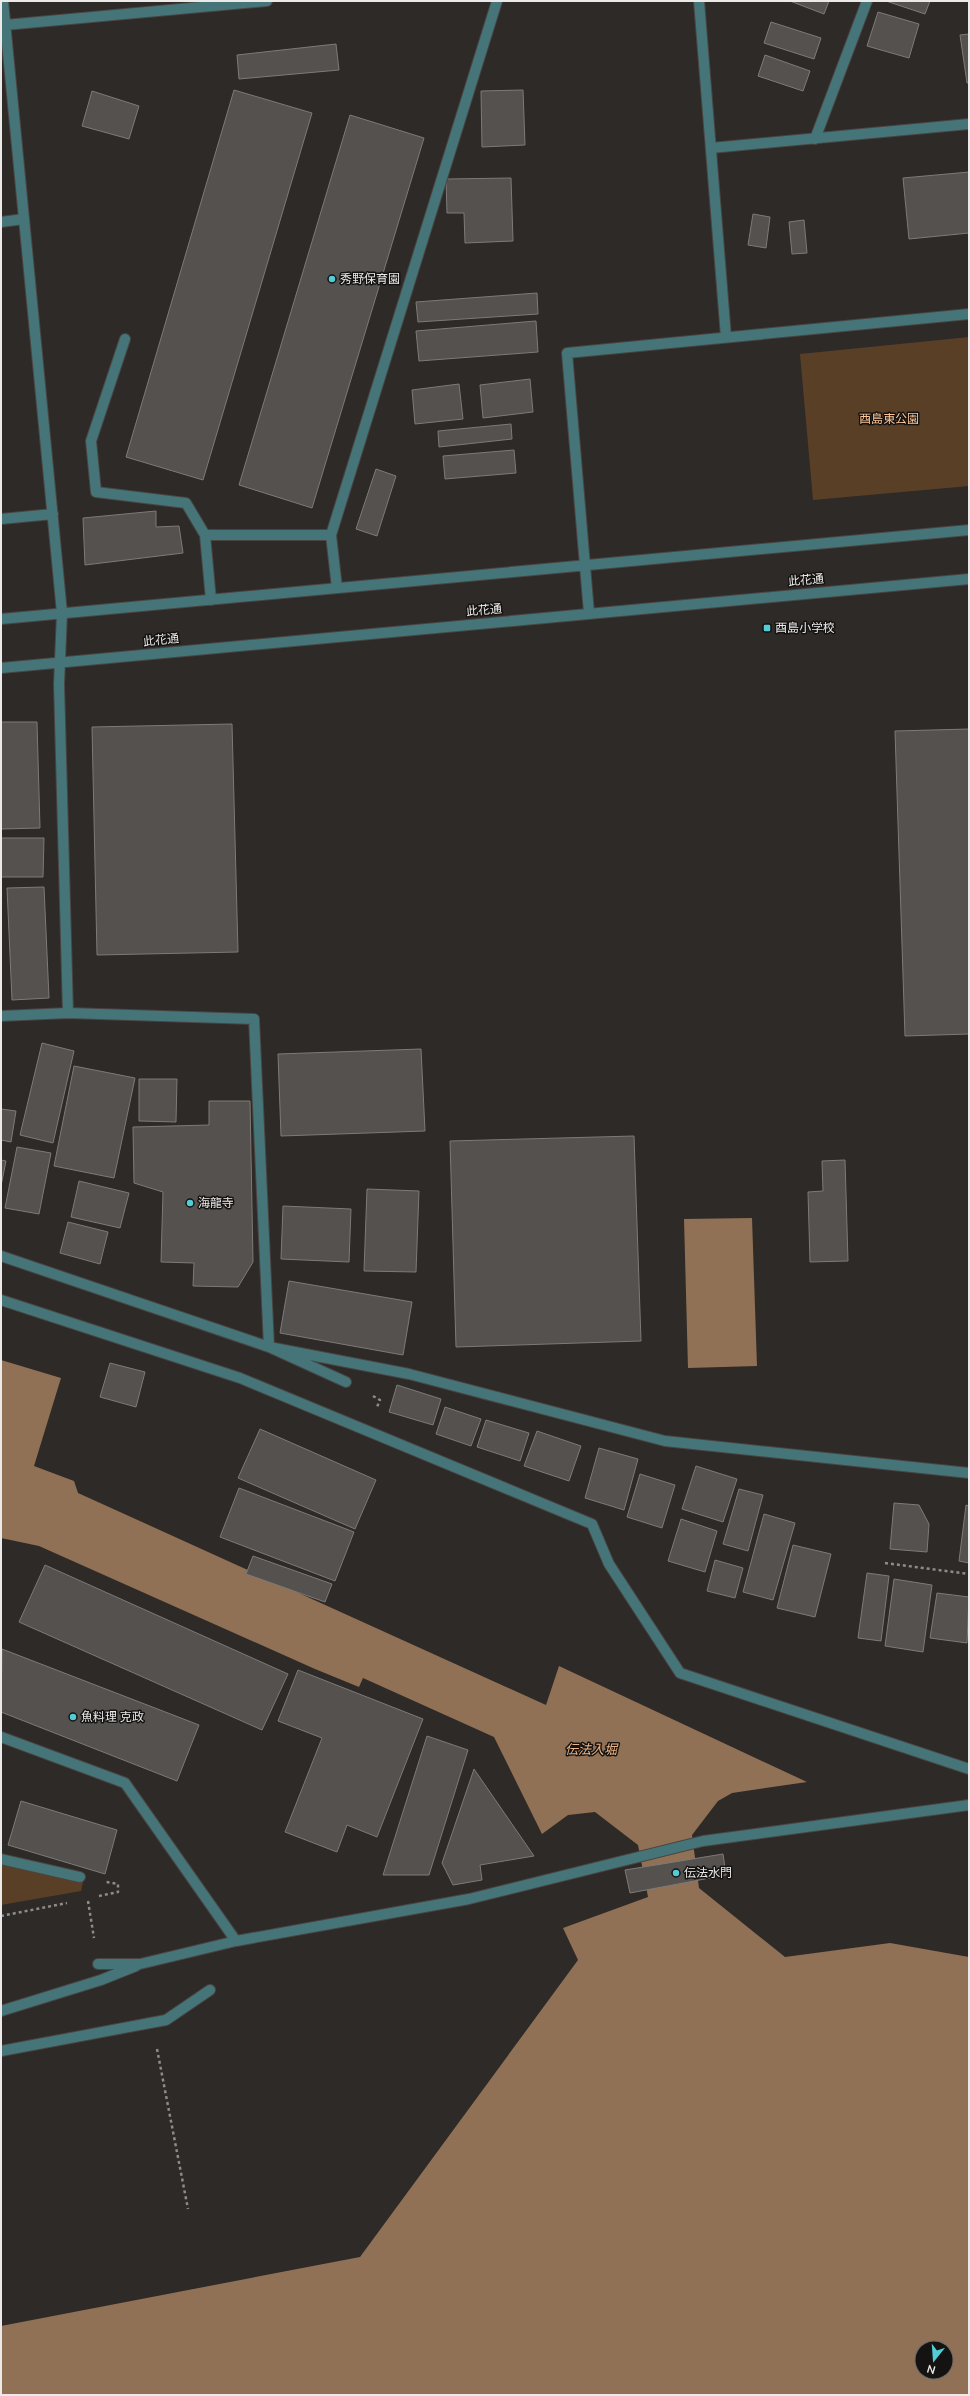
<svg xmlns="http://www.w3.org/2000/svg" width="970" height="2396" font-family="'Nunito Sans','Noto Sans JP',sans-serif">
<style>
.green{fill:#5a3f27}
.water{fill:#917155;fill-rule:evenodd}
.building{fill:#54514e;stroke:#7e7a77}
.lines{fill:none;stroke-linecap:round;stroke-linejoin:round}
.minor-casing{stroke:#494542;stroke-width:12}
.path{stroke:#8e8b89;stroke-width:2.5;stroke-dasharray:3 3;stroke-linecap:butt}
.minor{stroke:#457579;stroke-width:10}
.poi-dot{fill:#52ccd6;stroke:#151312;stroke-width:1.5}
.labels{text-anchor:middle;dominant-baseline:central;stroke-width:3;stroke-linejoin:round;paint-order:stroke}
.poi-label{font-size:12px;fill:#eceae8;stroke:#151312;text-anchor:start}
.park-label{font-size:12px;fill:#fcc698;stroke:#151312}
.street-label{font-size:12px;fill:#eceae8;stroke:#151312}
.water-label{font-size:13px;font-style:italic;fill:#ebb588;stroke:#151312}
</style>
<rect width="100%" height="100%" fill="#2e2a27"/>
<!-- green -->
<path class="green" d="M969,337V486L813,500L800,354Z
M1,1863L83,1882L81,1891L1,1905Z"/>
<!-- water -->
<path class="water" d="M752,1218L757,1366L688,1368L684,1219Z
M1,1360L61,1378L34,1466L74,1481L78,1493L546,1705L559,1666L807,1782L732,1793L718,1801L692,1835L699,1888L785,1957L890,1943L969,1957V2395H1V2326L360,2257L578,1960L563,1928L648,1897L638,1845L595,1812L568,1815L542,1834L494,1737L363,1678L359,1687L315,1669L39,1546L1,1538ZM922,2348H946V2372H922Z"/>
<!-- building -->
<path class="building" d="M790,1H829L824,14Z
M886,1H930L925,14Z
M878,12L919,24L909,58L867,46Z
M771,22L821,38L814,59L764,43Z
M969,34V83H967L960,35Z
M336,44L339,70L239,79L237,55Z
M765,55L810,71L803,91L758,76Z
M234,90L312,113L203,480L126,457Z
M523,90L525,145L482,147L481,91Z
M92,91L139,106L129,139L82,126Z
M350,115L424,138L312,508L239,485Z
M969,172V233L909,239L903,178Z
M511,178L513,241L465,243L464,213H447L446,179Z
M753,214L770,217L766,248L748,245Z
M804,220L807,253L792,254L789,222Z
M537,293L538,314L418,322L416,302Z
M536,321L538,352L419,361L416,331Z
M530,379L533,412L483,418L480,385Z
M459,384L463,419L415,424L412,390Z
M511,424L512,439L439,447L438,431Z
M514,450L516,473L445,479L443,456Z
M376,469L396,476L377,536L356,529Z
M156,511V527L179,526L183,553L85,565L83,518Z
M1,722H37L40,828L1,829Z
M232,724L238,952L97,955L92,727Z
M969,729V1034L905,1036L895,731Z
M1,838H44L43,877H1Z
M44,887L49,998L12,1000L7,888Z
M42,1043L74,1051L53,1143L20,1135Z
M421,1049L425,1131L281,1136L278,1054Z
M74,1066L135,1078L114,1178L54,1166Z
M139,1079H177L176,1122L139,1121Z
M209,1101H250L253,1262L238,1287L193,1286L194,1263L161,1262L163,1192L134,1183L133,1127L209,1125Z
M1,1109L16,1111L11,1142L1,1140Z
M634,1136L641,1341L456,1347L450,1141Z
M17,1147L51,1153L39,1214L5,1208Z
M1,1160L6,1161L1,1186Z
M845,1160L848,1261L810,1262L808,1192L823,1191L822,1161Z
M79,1181L129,1193L120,1228L71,1217Z
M367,1189L419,1191L416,1272L364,1271Z
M283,1206L351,1209L349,1262L281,1259Z
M68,1222L108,1232L100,1264L60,1253Z
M289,1281L412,1302L403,1355L280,1333Z
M110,1363L145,1372L136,1407L100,1397Z
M397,1385L441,1399L433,1425L389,1412Z
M445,1407L481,1419L471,1446L436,1434Z
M486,1420L529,1433L520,1461L477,1447Z
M260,1429L376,1480L355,1529L238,1478Z
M537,1431L581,1446L569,1481L524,1466Z
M599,1448L638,1459L624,1510L585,1498Z
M696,1466L737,1479L723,1522L682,1509Z
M640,1474L675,1485L662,1528L627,1517Z
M239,1488L354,1532L335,1581L220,1537Z
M739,1489L763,1495L748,1551L723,1544Z
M894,1503L919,1505L929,1524L927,1552L890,1549Z
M966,1505L969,1506V1563L959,1561Z
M764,1514L795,1523L773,1600L743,1592Z
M681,1519L717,1531L705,1572L668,1561Z
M793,1545L831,1554L815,1617L777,1608Z
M253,1556L332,1584L325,1602L246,1574Z
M715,1560L743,1568L735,1598L707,1591Z
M45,1565L288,1674L262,1730L19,1622Z
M867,1573L889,1576L881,1641L858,1638Z
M894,1579L932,1585L923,1652L885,1646Z
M937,1593L969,1597L967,1643L930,1638Z
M2,1649L199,1725L177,1781L1,1712Z
M298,1670L423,1719L377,1837L347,1825L337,1852L285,1832L322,1738L278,1721Z
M427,1736L468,1750L429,1875H383Z
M474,1769L534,1856L480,1865L482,1880L453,1885L442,1863Z
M21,1801L117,1830L105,1874L8,1845Z
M723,1854L726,1875L630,1893L625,1870Z"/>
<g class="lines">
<!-- minor casing -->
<g class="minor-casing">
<path id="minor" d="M3,1L62,613L59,684L68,1013
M699,1L726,337
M5,25L267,1
M815,139L867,1
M711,148L969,124
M1,222L24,219
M125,339L91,441L96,492L186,503L205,535H331L337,588
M1,519L53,514
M205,535L211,600
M331,535L497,1
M589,613L567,353L969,314
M1,619L969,530
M1,668L969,579
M1,1016L68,1013L254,1019L269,1347L346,1382
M1,1256L269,1347L409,1374L665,1441L969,1473
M1,1300L240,1378L592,1524L609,1564L680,1673L969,1769
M1,1737L125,1783L236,1941
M1,1859L80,1877
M98,1964H140L236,1941L469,1899L703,1841L969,1805
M1,2011L101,1980L136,1966
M1,2051L166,2020L210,1990"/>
</g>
<!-- path -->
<path class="path" d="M373,1396L380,1400L377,1407
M885,1563L969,1574
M99,1896L118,1892V1884L106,1882
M88,1901L94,1938
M1,1916L67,1903
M157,2049L188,2209"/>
<!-- minor -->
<use href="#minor" class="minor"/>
</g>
<!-- markers -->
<g class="poi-dot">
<circle cx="332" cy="279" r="4"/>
<rect x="763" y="624" width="8" height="8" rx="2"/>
<circle cx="190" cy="1203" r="4"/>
<circle cx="73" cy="1717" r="4"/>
<circle cx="676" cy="1873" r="4"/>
</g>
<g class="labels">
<!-- poi labels -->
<g class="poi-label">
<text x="340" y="279">秀野保育園</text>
<text x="775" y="628">酉島小学校</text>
<text x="198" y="1203">海龍寺</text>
<text x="81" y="1717">魚料理 克政</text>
<text x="684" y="1873">伝法水門</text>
</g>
<!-- park labels -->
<g class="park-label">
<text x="889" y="419">酉島東公園</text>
</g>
<!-- street labels -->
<g class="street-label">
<text transform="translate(806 580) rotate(-5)">此花通</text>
<text transform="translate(484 610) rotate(-5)">此花通</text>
<text transform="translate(161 640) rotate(-6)">此花通</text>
</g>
<!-- water labels -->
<g class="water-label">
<text x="591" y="1750">伝法入堀</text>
</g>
</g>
<!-- border -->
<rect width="970" height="2396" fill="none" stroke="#eceae8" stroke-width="4"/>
<!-- north arrow -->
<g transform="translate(934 2360) rotate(197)"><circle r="19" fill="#151312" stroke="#6b6968"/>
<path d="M0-3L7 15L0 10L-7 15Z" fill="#52ccd6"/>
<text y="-6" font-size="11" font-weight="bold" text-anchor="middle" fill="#eceae8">N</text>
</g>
</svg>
